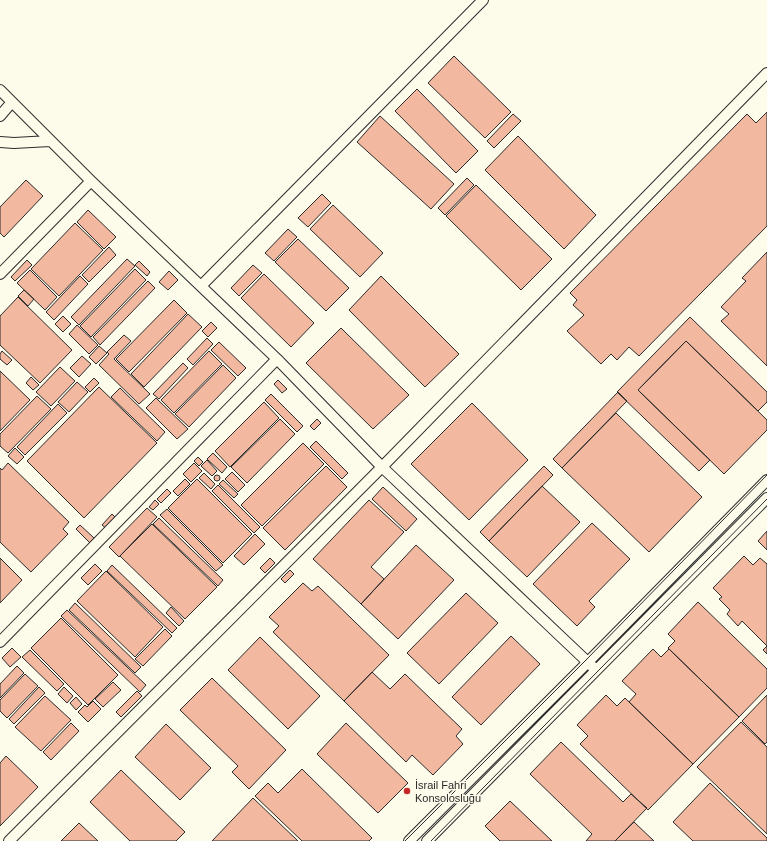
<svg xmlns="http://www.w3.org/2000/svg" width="767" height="841" font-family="Arial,sans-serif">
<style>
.building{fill:#f2b8a0;stroke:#2b2b2b}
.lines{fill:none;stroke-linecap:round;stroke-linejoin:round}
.minor-casing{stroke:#2b2b2b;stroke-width:12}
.minor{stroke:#fdfbea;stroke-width:10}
.tram{stroke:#2b2b2b;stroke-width:1}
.poi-dot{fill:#c62828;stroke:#fdfbea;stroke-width:1.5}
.labels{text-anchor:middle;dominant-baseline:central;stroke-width:3;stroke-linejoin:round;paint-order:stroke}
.poi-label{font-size:11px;fill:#2b2b2b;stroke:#fdfbea;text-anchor:start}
</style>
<rect width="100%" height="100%" fill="#fdfbea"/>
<!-- building -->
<path class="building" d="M454,56L511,112L485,138L428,83Z
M417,89L478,151L456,173L395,111Z
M767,112V226L639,356L629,347L617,360L611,354L601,364L567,331L584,315L573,305L577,300L570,293L747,114L756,123Z
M513,114L521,121L494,148L487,141Z
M380,116L454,184L431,209L357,142Z
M518,136L596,215L564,249L485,170Z
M467,178L474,185L445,215L438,208Z
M26,180L43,196L4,237L0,233V207Z
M476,185L552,259L521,290L446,216Z
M322,194L331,203L308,227L298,218Z
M333,205L383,253L360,277L310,229Z
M88,210L116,237L104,249L77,222Z
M75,223L103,250L59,296L31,269Z
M288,229L297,237L274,261L265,253Z
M298,239L349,288L326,311L275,262Z
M109,247L116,255L89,282L82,275Z
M767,252V366L721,321L729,314L721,307L746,281L742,278Z
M127,259L135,266L79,325L71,317Z
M27,260L32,265L15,281L11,277Z
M139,261L150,272L147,276L135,265Z
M253,265L262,273L239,296L231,288Z
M135,269L146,280L91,337L80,326Z
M30,270L57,297L45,310L17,283Z
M169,271L178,280L168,290L159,282Z
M264,274L314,323L291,347L241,298Z
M80,276L88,284L54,320L46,312Z
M381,276L459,354L425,387L349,310Z
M148,281L155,288L100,345L93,337Z
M24,290L34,299L28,306L18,296Z
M18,297L72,350L40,383L0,345V316Z
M174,300L187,313L129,372L116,359Z
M188,314L202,327L144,387L131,374Z
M63,316L71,324L63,332L55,324Z
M690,317L767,392V402L758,411L686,341L638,390L710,460L699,471L617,392Z
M211,322L217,328L208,337L202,331Z
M77,325L98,345L89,354L69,334Z
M341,328L409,395L373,429L306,363Z
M124,335L131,341L114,359L150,394L139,404L99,365L109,354L107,352Z
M207,338L213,344L193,365L187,359Z
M686,341L767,420V430L724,474L638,390Z
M219,342L246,368L238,376L211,350Z
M99,346L107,353L96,364L89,357Z
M2,351L12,360L7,365L0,359V354Z
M209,351L222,364L174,413L161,400Z
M82,356L91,364L79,377L70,368Z
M183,363L188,368L159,399L153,394Z
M223,365L236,378L189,427L175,414Z
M60,367L75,381L51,406L36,392Z
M0,371L30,400L0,431Z
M31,377L39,385L33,390L26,383Z
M94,378L99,383L90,392L85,387Z
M278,380L287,389L282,393L274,384Z
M77,382L88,392L69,412L58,402Z
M99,387L157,443L84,518L27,461Z
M120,388L165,432L157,441L111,397Z
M618,392L627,401L562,468L553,459Z
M271,394L303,426L297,432L265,400Z
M37,396L51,409L8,453L0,446V434Z
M156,398L188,429L177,439L146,408Z
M264,402L279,418L230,467L215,451Z
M472,403L528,460L469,520L411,464Z
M58,404L67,413L25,455L17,447Z
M616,413L702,497L649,552L562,468Z
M280,419L295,434L247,483L231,467Z
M317,419L321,423L314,430L310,426Z
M316,441L348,473L342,479L310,447Z
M303,443L324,464L262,526L241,505Z
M15,448L24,457L17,464L8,456Z
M213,453L227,467L222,473L207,459Z
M198,457L203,462L199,466L194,461Z
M207,460L217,471L212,476L201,466Z
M8,463L69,522L63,529L68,534L31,572L0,542V468L2,470Z
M194,463L202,471L191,482L183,474Z
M326,466L347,487L285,550L263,528Z
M544,466L553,475L489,541L480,532Z
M232,472L245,485L238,492L225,479Z
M204,473L215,484L211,489L199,478Z
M214 478a3 3 0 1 1 6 0a3 3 0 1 1-6 0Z
M185,479L190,484L178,496L173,491Z
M197,479L252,534L223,563L168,508Z
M223,480L238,494L234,498L219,484Z
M218,485L260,527L254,533L212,491Z
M542,486L580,522L527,577L489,541Z
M383,487L417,519L406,531L372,499Z
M167,489L171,493L161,503L157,499Z
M155,500L159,504L153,510L149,507Z
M369,500L404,532L371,567L384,579L361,604L313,559Z
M147,508L157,517L119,557L109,547Z
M167,509L223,565L216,571L160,515Z
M112,514L117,519L107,529L102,525Z
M159,518L223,580L218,586L153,524Z
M592,523L630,559L589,601L595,607L577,626L533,584Z
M152,524L217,587L185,619L120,556Z
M80,525L94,538L90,543L76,529Z
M767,531V550L758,541Z
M255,534L265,544L244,565L234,556Z
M416,545L454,580L398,639L361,604Z
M744,556L753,565L760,558L767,564V646L742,621L738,626L727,614L730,610L719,599L722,597L713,588Z
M0,558L22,580L0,603Z
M270,558L275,563L265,573L260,568Z
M95,564L102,571L88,585L81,578Z
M112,565L177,628L172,633L107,571Z
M290,570L294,574L285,583L281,579Z
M106,571L163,627L135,657L77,601Z
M303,583L312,591L318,586L389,655L344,701L273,632L279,626L269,617Z
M466,593L498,623L439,684L407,653Z
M698,602L767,669V688L739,717L668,648L675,641L668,634Z
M75,603L141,667L135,673L69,610Z
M171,607L184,621L179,626L166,613Z
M67,610L146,685L140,692L61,616Z
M61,618L118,675L88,705L31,648Z
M165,629L172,636L143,666L135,659Z
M511,636L540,664L481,725L452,697Z
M260,637L320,696L288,729L228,670Z
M767,646V654L763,650Z
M12,648L21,657L10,667L2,658Z
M653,649L661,657L669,649L739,717L693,764L629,702L636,694L622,681Z
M30,650L64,684L57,691L22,657Z
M17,666L24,673L0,698V684Z
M372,672L390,689L405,674L462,729L456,736L463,744L433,775L412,755L406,762L344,701Z
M25,674L38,686L7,718L0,711V700Z
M212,678L286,750L249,789L232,772L238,766L180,710Z
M113,682L121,690L103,707L95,699Z
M39,687L45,693L14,724L9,719Z
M64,687L73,696L67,703L58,694Z
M137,691L142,696L121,717L116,712Z
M606,695L617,706L625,698L693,764L648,810L580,744L588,736L577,725Z
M767,695V742L765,744L742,721Z
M45,696L71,720L41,751L15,727Z
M76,697L82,704L76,710L70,703Z
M93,701L101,709L88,722L78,712L85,705L87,707Z
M741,722L767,747V834L697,767Z
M71,723L79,731L51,760L43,752Z
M346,723L408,783L378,813L317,754Z
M166,724L211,768L180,800L135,757Z
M561,742L623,802L631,794L647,808L615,841H586L592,834L530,774Z
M6,756L38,787L0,826V763Z
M302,769L372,838L369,841H302L255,796L268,783L278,793Z
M121,770L185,832L176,841H130L90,802Z
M710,783L767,838V841H693L673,822Z
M253,798L298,841H212Z
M510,801L552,841H500L485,826Z
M634,822L654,841H615Z
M79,823L98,841H61Z"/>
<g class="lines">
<!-- minor casing -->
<g class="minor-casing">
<path id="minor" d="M0,90L91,181L277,359L382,467L596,670
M0,116L12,102
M0,142L14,143L50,141
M0,274L91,181
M201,286L483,0
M0,642L277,359
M9,841L382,467L767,73
M409,841L588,662L767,480
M427,841L767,498"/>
</g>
<!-- minor -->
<use href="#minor" class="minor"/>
<!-- tram -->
<path class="tram" d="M405,841L586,660L767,475
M431,841L767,499"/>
</g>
<!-- markers -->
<circle class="poi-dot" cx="407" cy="791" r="4"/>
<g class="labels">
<!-- poi labels -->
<g class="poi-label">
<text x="415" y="785">İsrail Fahri<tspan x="415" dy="13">Konsolosluğu</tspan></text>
</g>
</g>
</svg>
